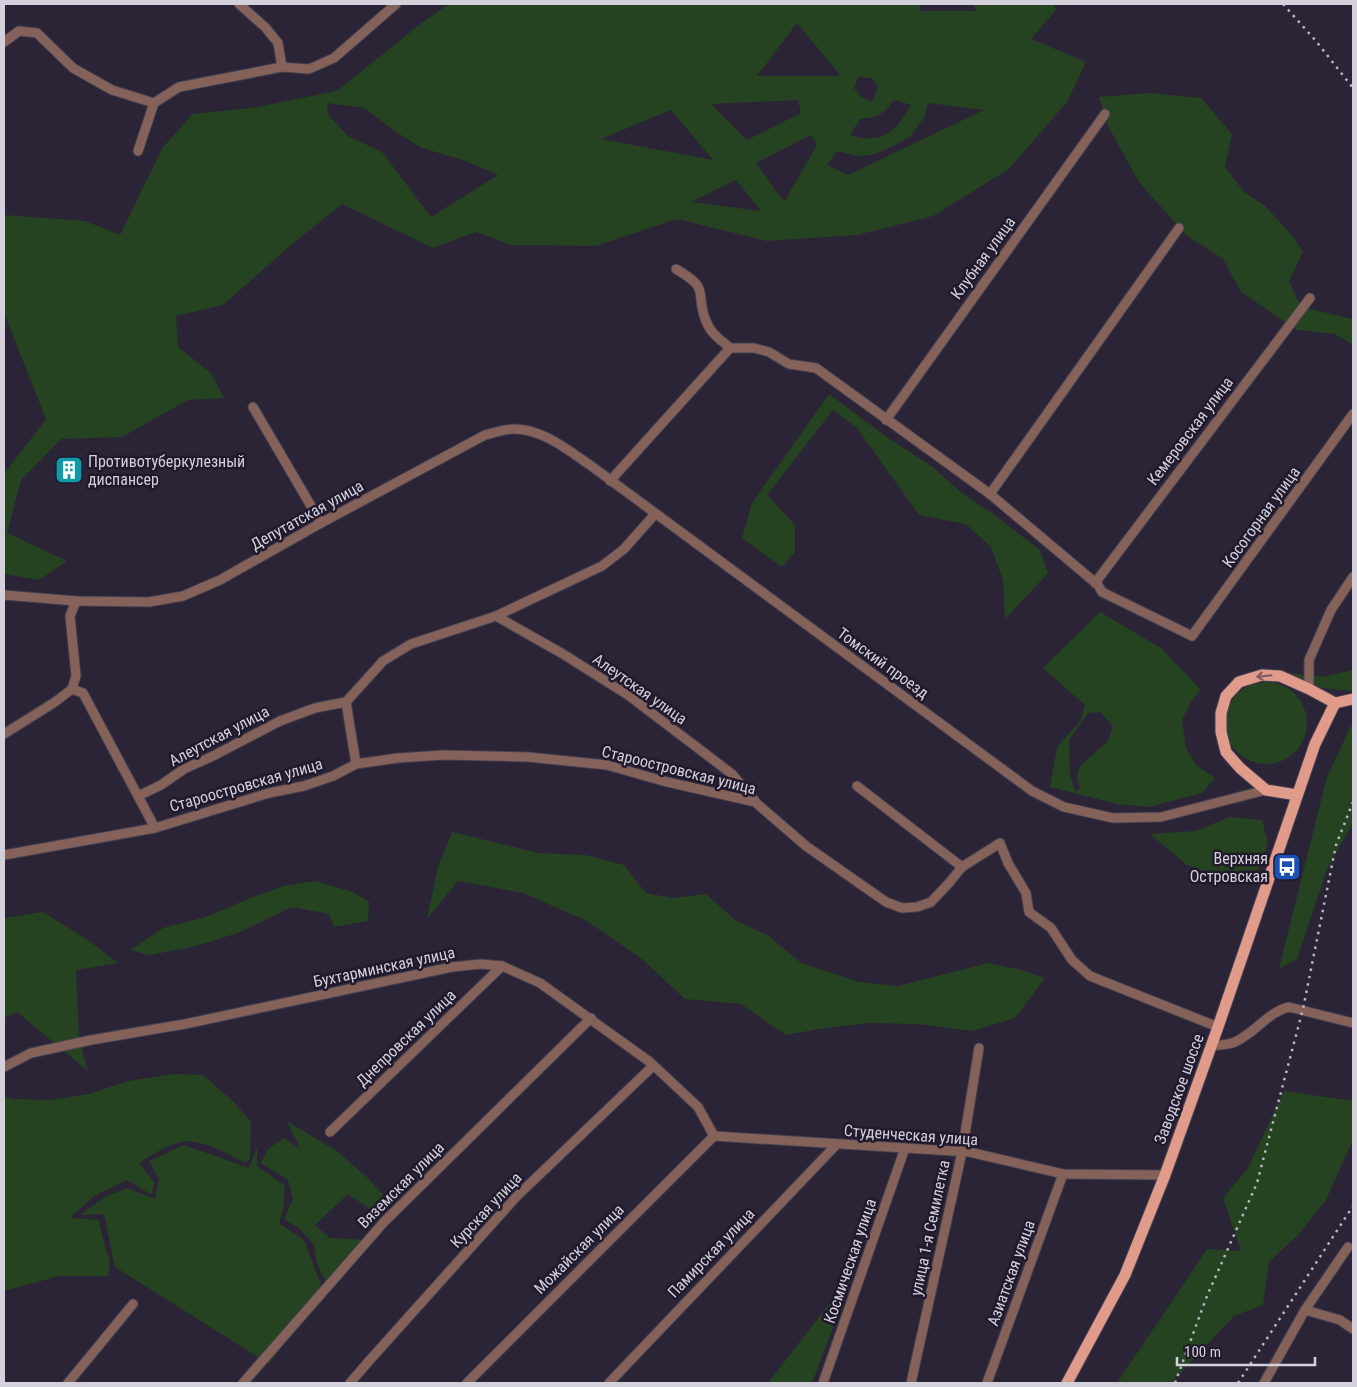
<svg xmlns="http://www.w3.org/2000/svg" width="1357" height="1387" viewBox="0 0 1357 1387" font-family="'Roboto Condensed',sans-serif">
	<style>
		.green { fill: #254320; fill-rule: evenodd }
		.lines { fill: none; stroke-linecap: round; stroke-linejoin: round }
		.minor-casing { stroke: #454051; stroke-width: 11 }
		.major-casing { stroke: #454051; stroke-width: 13 }
		.minor { stroke: #84625a; stroke-width: 9 }
		.major { stroke: #e09b8b; stroke-width: 11 }
		.rail { stroke: #b9b5c2; stroke-width: 2.5; stroke-dasharray: 2.5 5; stroke-linecap: butt }
		.oneway { stroke: #805a5c }
		.labels { text-anchor: middle; dominant-baseline: central; stroke-width: 5; stroke-linejoin: round; paint-order: stroke }
		.street-label { font-size: 16px; fill: #d4d0dc; stroke: #211a2c }
		.poi-label { font-size: 16px; fill: #d4d0dc; stroke: #211a2c; text-anchor: start }
	</style>
	<rect width="100%" height="100%" fill="#2a2436"/>
	<g class="green">
		<path d="M449,4H920V11H976L974,4H1054L1056,10L1031,39L1086,62L1067,102L1009,169L933,216L857,235L767,241L677,219L596,246L511,245L476,232L433,248L342,204L290,246L223,305L176,316L178,347L211,373L224,398L188,400L122,437L61,439L21,480L7,533L67,561L39,580L4,574V474L46,419L4,313V215L85,221L120,235L163,147L193,114L251,108L337,91L423,22ZM797,23L840,75V76H757ZM858,77L871,78L878,86L872,102L861,97L854,88ZM798,100L801,113L747,140L711,104ZM894,100L911,105C895,132 884,145 850,135L860,119C879,117 882,115 894,100ZM327,103L364,108L396,132L422,148L463,160L498,175L431,217L382,152L348,136L328,115ZM928,103L984,110L848,175L827,165L837,151L858,156L872,155L887,149L910,137L925,116ZM671,110L713,160L601,139ZM811,135L817,145L784,202L756,163ZM736,180L761,211L691,202Z"/>
		<polygon points="1149,93 1201,98 1232,134 1225,167 1244,192 1265,206 1292,235 1303,252 1289,281 1301,307 1353,319 1353,345 1335,334 1297,330 1241,292 1223,259 1186,235 1139,182 1109,128 1099,97"/>
		<polygon points="829,394 891,440 933,467 963,494 996,516 1040,550 1048,573 1005,619 1003,580 991,547 966,524 919,515 857,428 833,410 767,495 795,525 795,552 782,567 742,538 752,503"/>
		<path d="M1100,612L1161,648L1201,690L1190,703L1182,720L1186,748L1196,765L1215,778L1202,793L1149,807L1117,804L1050,787L1057,747L1081,720L1085,705L1043,668ZM1100,712L1113,726L1108,741L1080,766L1077,776L1080,788L1076,792L1070,776L1069,740L1088,713Z"/>
		<polygon points="1353,670 1353,689 1350,691 1304,686 1275,671 1322,677"/>
		<circle cx="1266" cy="723" r="41"/>
		<polygon points="1353,725 1353,823 1327,869 1297,959 1279,969 1327,777 1351,726"/>
		<polygon points="1229,817 1262,820 1268,843 1259,869 1232,881 1187,865 1150,834 1196,831"/>
		<polygon points="452,832 539,853 585,855 624,865 646,893 673,898 706,894 735,920 769,936 801,963 859,982 898,986 988,963 1021,970 1045,978 1015,1018 972,1031 918,1024 868,1023 819,1029 786,1035 741,1004 685,999 642,959 587,921 523,893 458,881 427,919 438,867"/>
		<polygon points="315,881 353,892 369,902 368,921 334,927 329,914 292,907 238,933 192,947 150,955 130,950 163,928 206,917 248,899 283,886"/>
		<polygon points="43,912 88,940 118,963 76,970 79,1038 88,1071 17,1012 4,1018 4,918"/>
		<path d="M174,1074L203,1075L234,1102L251,1122L250,1158L246,1163C230,1155 199,1137 181,1142C166,1145 152,1155 139,1163L154,1182L152,1195L127,1180L94,1196L70,1218L99,1220L103,1240L110,1261L108,1276H59L4,1291V1096L12,1099L50,1100L89,1094L128,1081Z"/>
		<polygon points="1284,1091 1353,1101 1353,1140 1326,1200 1299,1234 1269,1262 1263,1305 1234,1316 1171,1383 1117,1383 1207,1249 1241,1251 1223,1198 1248,1168"/>
		<polygon points="287,1121 338,1152 369,1179 387,1199 386,1211 376,1213 348,1194 315,1225 330,1238 369,1240 328,1287 317,1263 314,1245 299,1228 284,1219 293,1199 288,1180 261,1163 268,1149 284,1138 300,1149"/>
		<polygon points="184,1145 249,1168 257,1147 257,1166 285,1186 283,1210 279,1223 304,1240 323,1290 318,1300 269,1364 115,1267 104,1214 80,1215 105,1197 127,1188 155,1199 159,1179 149,1161"/>
		<polygon points="854,1272 812,1383 768,1383"/>
	</g>
	<g class="lines">
		<defs>
			<g id="minor">
				<polyline points="239,4 265,27 278,43 282,67"/>
				<polyline points="4,42 19,31 37,33 73,68 112,90 154,103"/>
				<polyline points="138,151 154,103 179,87 282,67 309,69 334,58 396,4"/>
				<path d="M676,269C712,290 694,291 706,321C710,333 721,340 730,348"/>
				<polyline points="730,348 754,348 769,352 789,364 816,368 990,494 1098,585 1102,592 1192,636 1353,414"/>
				<polyline points="253,407 321,523"/>
				<polyline points="886,420 1105,114"/>
				<polyline points="610,481 730,348"/>
				<polyline points="990,494 1179,228"/>
				<polyline points="1095,583 1310,298"/>
				<path d="M4,595L76,601L149,602L183,596L220,580L321,523L485,435C494,433 504,429 513,429C543,429 566,449 590,465L1032,791L1064,807L1113,818L1161,817L1266,790"/>
				<polyline points="496,616 602,566 624,549 655,514"/>
				<polyline points="72,689 83,693 155,828"/>
				<polyline points="1309,689 1309,660 1331,610 1353,577"/>
				<polyline points="346,702 356,764"/>
				<polyline points="4,734 55,702 72,689 76,676 70,616 76,601"/>
				<polyline points="857,786 962,867"/>
				<polyline points="138,796 161,785 184,769 213,756 280,721 315,708 346,702 383,661 411,644 496,616 563,654 628,695 732,774 755,801"/>
				<polyline points="4,855 155,828 269,793 304,786 333,776 356,764 398,758 443,755 528,757 607,765 663,781 755,802 806,846 886,902 902,908 917,907 931,902 949,883 962,867 1000,843 1008,863 1026,893 1029,912 1051,928 1072,960 1090,976 1218,1027"/>
				<path d="M1211,1046C1219,1045 1228,1045 1235,1042C1255,1033 1268,1012 1289,1007L1353,1023"/>
				<polyline points="4,1067 31,1053 91,1040 185,1024 452,967 481,964 502,966 540,983 650,1062 698,1107 714,1136"/>
				<polyline points="330,1132 502,966"/>
				<polyline points="714,1136 969,1152 1063,1174 1165,1175"/>
				<polyline points="1305,1310 1340,1320 1353,1329"/>
				<polyline points="68,1383 133,1304"/>
				<polyline points="243,1383 384,1222 591,1018"/>
				<polyline points="350,1383 369,1361 516,1197 653,1066"/>
				<polyline points="467,1383 714,1136"/>
				<polyline points="609,1383 837,1144"/>
				<polyline points="823,1383 905,1148"/>
				<polyline points="911,1383 962,1152 979,1048"/>
				<polyline points="987,1383 1063,1174"/>
				<polyline points="1264,1383 1305,1310 1348,1247"/>
			</g>
			<g id="major">
				<polyline points="1297,795 1266,790 1240,768 1226,752 1221,732 1221,713 1226,696 1239,682 1262,675 1280,676 1309,689 1335,703 1353,699"/>
				<polyline points="1067,1383 1125,1275 1165,1175 1218,1027 1315,744 1335,703"/>
			</g>
		</defs>
		<use href="#minor" class="minor-casing"/>
		<use href="#major" class="major-casing"/>
		<use href="#minor" class="minor"/>
		<use href="#major" class="major"/>
		<g class="rail">
			<polyline points="1283,4 1316,41 1353,88"/>
			<polyline points="1175,1383 1207,1296 1257,1183 1303,1009 1336,845 1353,802"/>
			<polyline points="1238,1383 1353,1206"/>
		</g>
	</g>
	<defs><path id="oneway-shaft" d="M-6 0H5M1.5-3L5.5 0L1.5 3" fill="none" stroke-width="1.6" stroke-linecap="round" stroke-linejoin="round" transform="scale(1.25)"/></defs>
	<use class="oneway" href="#oneway-shaft" transform="translate(1264 676) rotate(174)"/>
	<defs>
		<symbol id="building-square" viewBox="-11 -11 22 22"><rect x="-9" y="-9" width="18" height="18" rx="4" fill="#0f9aa8" stroke="#211a2c"/><path d="M-4-6H4V6H1V3H-1V6H-4ZM-2.5-4.3h1.7v1.8h-1.7ZM.8-4.3h1.7v1.8H.8ZM-2.5-1h1.7V.8h-1.7ZM.8-1h1.7V.8H.8Z" fill="#fff"/></symbol>
		<symbol id="bus-square" viewBox="-11 -11 22 22"><rect x="-9" y="-9" width="18" height="18" rx="4" fill="#1a4fb4" stroke="#211a2c"/><path d="M-5-6H5V4H4V6H2V4H-2V6H-4V4H-5ZM-3.5-4V0h7V-4ZM-3.5 1.2v1.5H-2V1.2ZM2 1.2v1.5H3.5V1.2Z" fill="#fff"/></symbol>
	</defs>
	<g fill-rule="evenodd">
		<use href="#building-square" x="53" y="454" width="32" height="32"/>
		<use href="#bus-square" x="1271" y="851" width="32" height="32"/>
	</g>
	<g class="labels">
		<g class="street-label">
			<text transform="translate(983 258) rotate(-54)">Клубная улица</text>
			<text transform="translate(1190 431) rotate(-53)">Кемеровская улица</text>
			<text transform="translate(307 515) rotate(-29)">Депутатская улица</text>
			<text transform="translate(1261 517) rotate(-54)">Косогорная улица</text>
			<text transform="translate(883 663) rotate(36)">Томский проезд</text>
			<text transform="translate(640 689) rotate(35)">Алеутская улица</text>
			<text transform="translate(219 736) rotate(-28)">Алеутская улица</text>
			<text transform="translate(679 770) rotate(14)">Староостровская улица</text>
			<text transform="translate(246 785) rotate(-16)">Староостровская улица</text>
			<text transform="translate(384 967) rotate(-12)">Бухтарминская улица</text>
			<text transform="translate(406 1038) rotate(-44)">Днепровская улица</text>
			<text transform="translate(1179 1089) rotate(-70)">Заводское шоссе</text>
			<text transform="translate(911 1135) rotate(4)">Студенческая улица</text>
			<text transform="translate(401 1185) rotate(-45)">Вяземская улица</text>
			<text transform="translate(486 1210) rotate(-47)">Курская улица</text>
			<text transform="translate(930 1228) rotate(-78)">улица 1-я Семилетка</text>
			<text transform="translate(579 1249) rotate(-45)">Можайская улица</text>
			<text transform="translate(711 1253) rotate(-46)">Памирская улица</text>
			<text transform="translate(850 1261) rotate(-71)">Космическая улица</text>
			<text transform="translate(1011 1273) rotate(-70)">Азиатская улица</text>
		</g>
		<g class="poi-label">
			<text x="88" y="461">Противотуберкулезный<tspan x="88" dy="18">диспансер</tspan></text>
			<text x="1268" y="858" text-anchor="end">Верхняя<tspan x="1268" dy="18">Островская</tspan></text>
		</g>
	</g>
	<rect width="1357" height="1387" fill="none" stroke="#d4d0dc" stroke-width="10"/>
	<path d="M1177 1357v8h138v-8" fill="none" stroke="#d4d0dc" stroke-width="2.5"/>
	<text x="1184" y="1357" font-size="15" fill="#d4d0dc" stroke="#211a2c" stroke-width="4" paint-order="stroke">100 m</text>
</svg>
